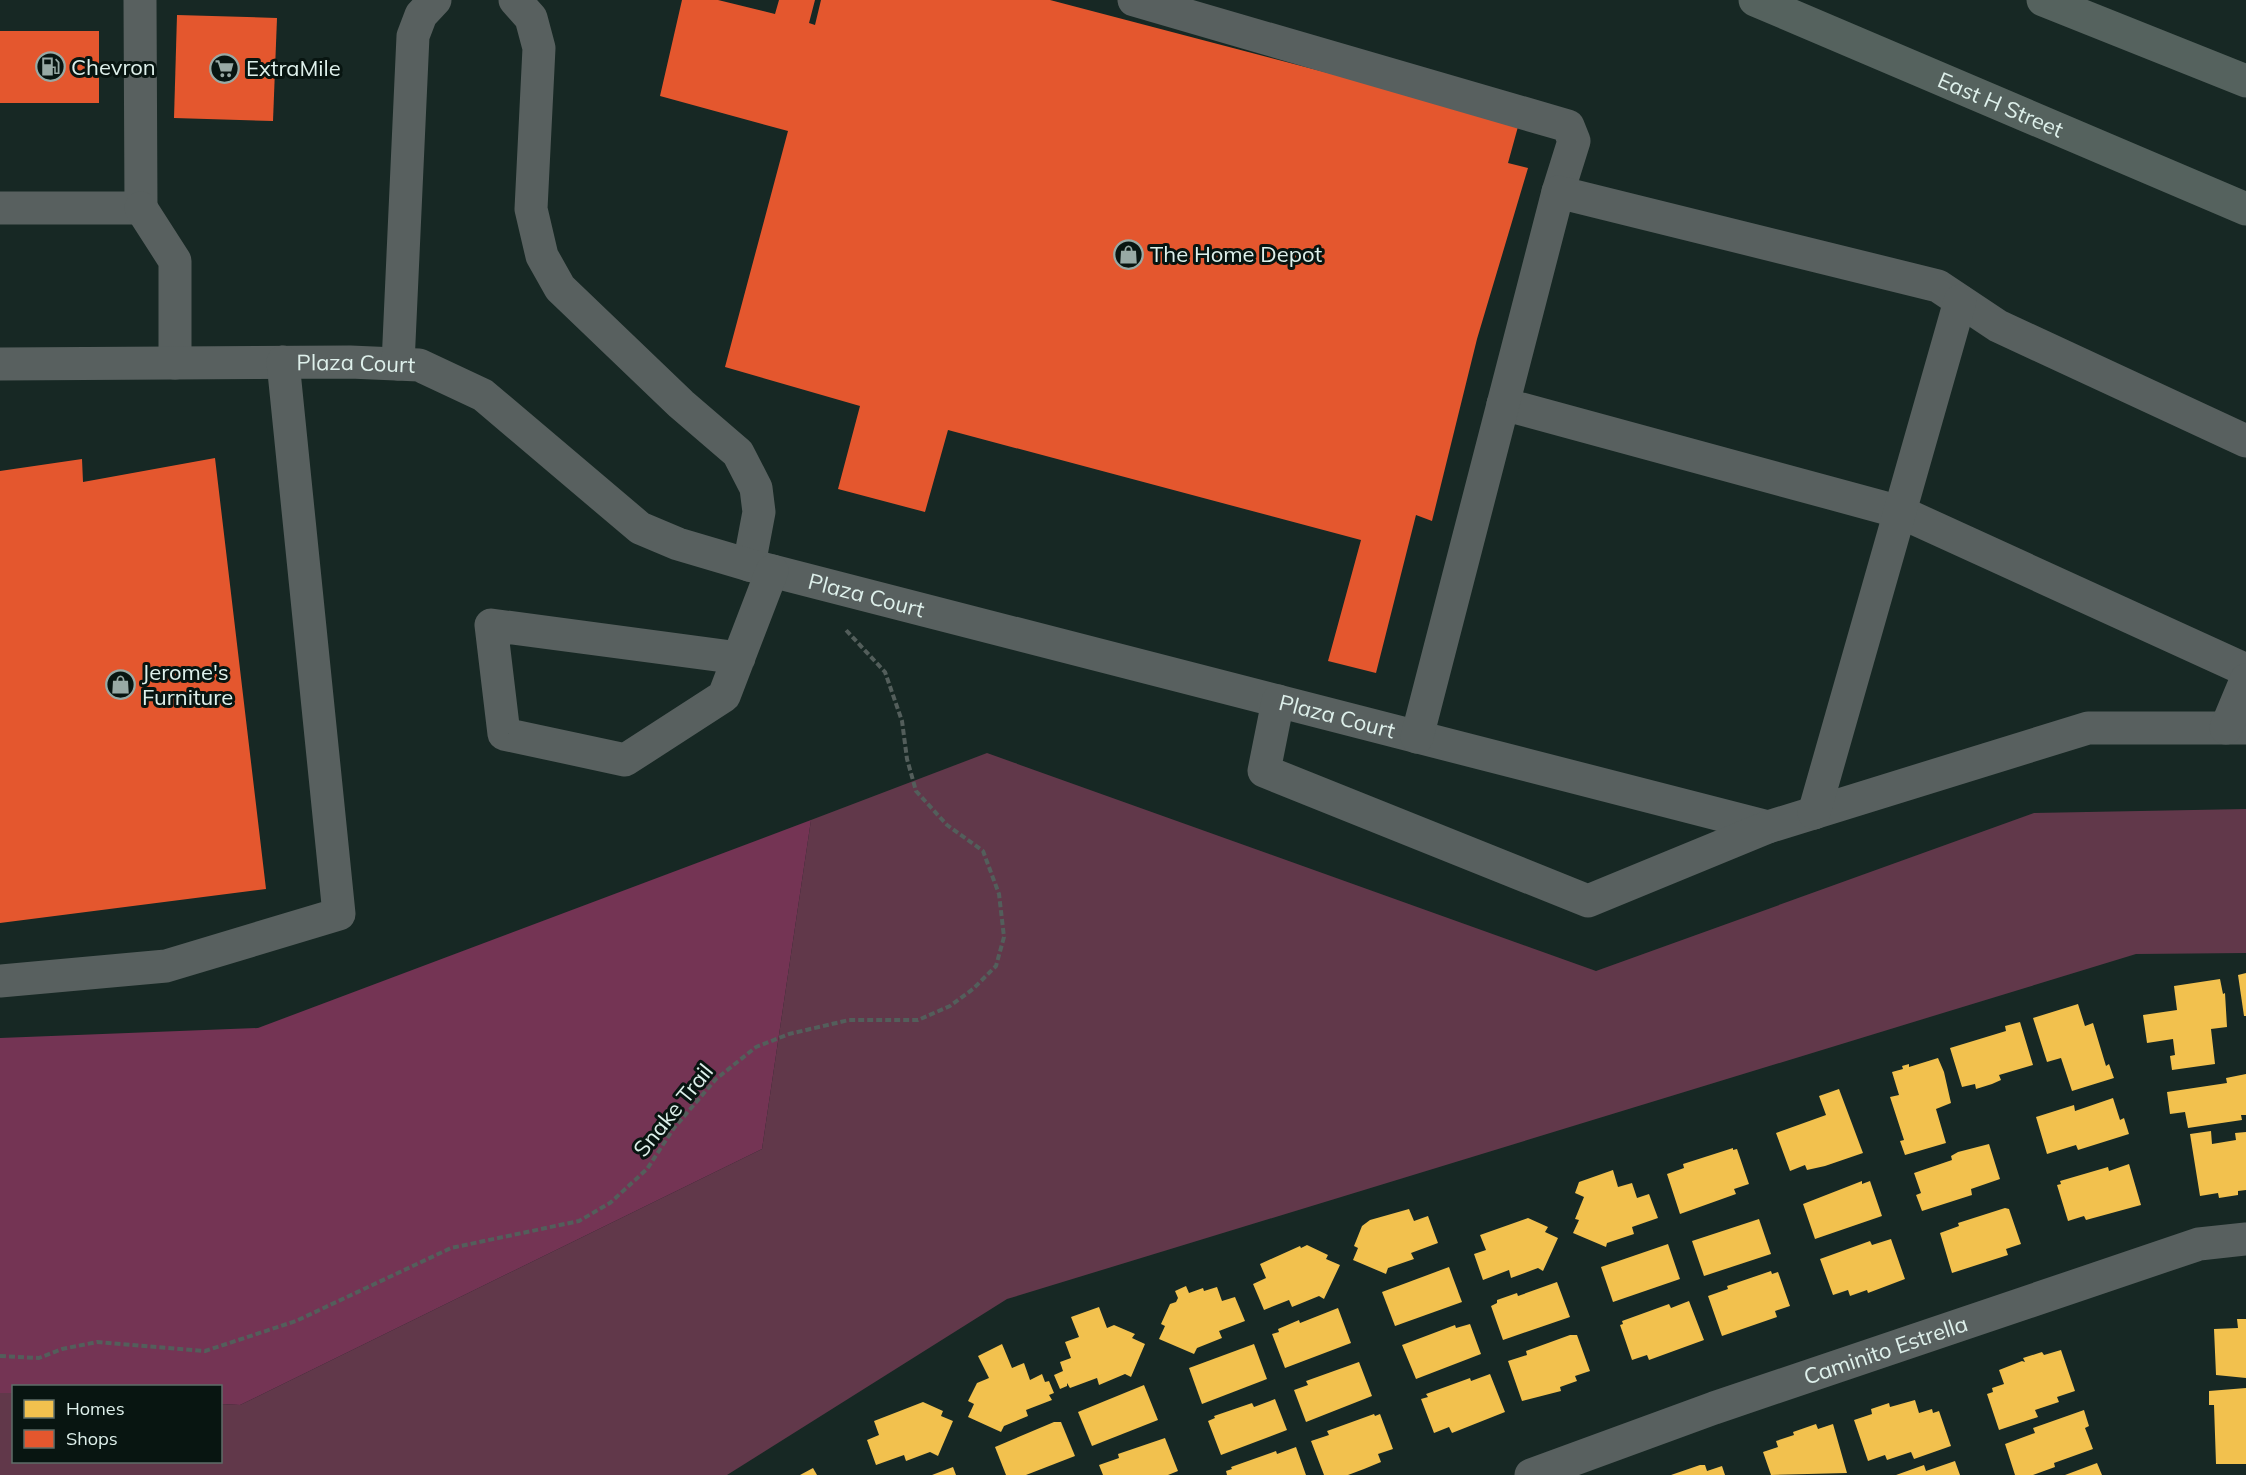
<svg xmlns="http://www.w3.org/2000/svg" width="2246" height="1475" viewBox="0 0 2246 1475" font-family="Mulish,sans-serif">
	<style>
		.green { fill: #61384a }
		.forest { fill: #743454 }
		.homes { fill: #f2c14e }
		.shops { fill: #e4572e }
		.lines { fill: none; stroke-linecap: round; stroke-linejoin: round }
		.path { stroke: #535e5b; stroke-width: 4; stroke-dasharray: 6 3; stroke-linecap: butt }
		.minor { stroke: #58605f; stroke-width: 33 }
		.major { stroke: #55625e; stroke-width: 33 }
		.labels { text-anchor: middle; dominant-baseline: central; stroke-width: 6; stroke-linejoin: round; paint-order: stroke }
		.poi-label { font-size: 22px; fill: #def0eb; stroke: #081511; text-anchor: start }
		.street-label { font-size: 22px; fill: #def0eb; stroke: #081511 }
	</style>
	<rect width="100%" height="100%" fill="#172824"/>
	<polygon class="green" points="987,753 1596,971 2034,813 2246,809 2246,953 2136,954 1007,1299 727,1475 0,1475 0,1393 13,1393 14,1462 220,1462 221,1404 240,1405 762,1149 811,820"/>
	<polygon class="forest" points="811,820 762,1149 240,1405 221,1404 220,1386 14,1386 13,1393 0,1393 0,1038 258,1028"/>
	<g class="homes">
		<polygon points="2246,973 2246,1016 2244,1016 2238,975"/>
		<polygon points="2220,979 2223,994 2225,993 2227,1027 2211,1029 2215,1064 2172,1070 2170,1056 2175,1055 2173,1039 2147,1043 2143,1015 2177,1010 2174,986"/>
		<polygon points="2078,1004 2085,1026 2093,1023 2106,1066 2109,1064 2114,1078 2072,1091 2061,1058 2047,1062 2033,1018"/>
		<polygon points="2020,1022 2033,1065 1999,1075 2001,1080 1992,1084 1976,1089 1975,1084 1962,1087 1950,1048 2006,1031 2005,1026"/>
		<polygon points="1938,1058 1944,1072 1951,1103 1936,1109 1946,1143 1905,1155 1900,1141 1904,1140 1890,1097 1899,1095 1892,1072 1903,1069 1902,1066 1909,1064 1909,1067"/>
		<polygon points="2246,1074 2246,1115 2241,1115 2242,1120 2188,1128 2185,1112 2170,1114 2167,1092 2227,1083 2226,1078"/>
		<polygon points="1839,1089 1863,1153 1825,1166 1807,1170 1805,1165 1790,1171 1776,1133 1826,1115 1819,1096"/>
		<polygon points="2113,1098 2120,1120 2124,1118 2129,1134 2078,1150 2076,1145 2047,1154 2036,1117 2074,1105 2075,1111"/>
		<polygon points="2211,1131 2212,1144 2236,1140 2235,1133 2246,1132 2246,1190 2238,1191 2238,1195 2219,1198 2218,1193 2200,1196 2190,1134"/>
		<polygon points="1989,1144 2000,1179 1971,1189 1972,1195 1922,1211 1916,1195 1921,1193 1914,1173 1952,1160 1951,1156 1958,1152"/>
		<polygon points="1733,1148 1733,1150 1737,1149 1749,1184 1734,1189 1736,1194 1680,1214 1667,1174 1684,1168 1683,1164"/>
		<polygon points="2129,1164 2141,1205 2086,1220 2084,1216 2068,1221 2057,1185 2061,1184 2060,1181 2108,1167 2109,1171"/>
		<polygon points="1613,1170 1618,1187 1632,1183 1637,1198 1649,1194 1658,1218 1632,1227 1634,1234 1607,1243 1606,1247 1573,1233 1579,1220 1575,1219 1584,1197 1575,1193 1579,1182"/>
		<polygon points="1862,1181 1862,1184 1870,1181 1882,1216 1815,1239 1803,1204"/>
		<polygon points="2005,1208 2009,1209 2021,1244 2006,1249 2008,1255 1952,1273 1940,1233 1959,1226 1958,1223"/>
		<polygon points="1409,1209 1414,1221 1428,1216 1438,1243 1411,1253 1414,1259 1388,1268 1386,1274 1353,1260 1358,1248 1354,1246 1362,1226 1370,1220"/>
		<polygon points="1528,1218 1548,1227 1545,1232 1558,1238 1543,1271 1538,1268 1511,1278 1509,1270 1483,1280 1474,1254 1486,1250 1480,1235"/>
		<polygon points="1759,1219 1771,1254 1704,1276 1692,1241"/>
		<polygon points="1891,1239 1905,1279 1868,1293 1867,1290 1850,1296 1848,1290 1833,1295 1820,1259 1870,1241 1872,1245"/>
		<polygon points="1668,1244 1680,1279 1613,1302 1601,1267"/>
		<polygon points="1307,1245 1328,1255 1326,1259 1340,1265 1324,1299 1319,1296 1292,1307 1289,1300 1264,1310 1253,1284 1266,1278 1260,1264 1300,1246 1301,1248"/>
		<polygon points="1449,1267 1462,1302 1395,1326 1382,1292"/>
		<polygon points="1771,1271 1772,1274 1778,1272 1790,1306 1775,1311 1777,1317 1722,1336 1708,1296 1728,1289 1727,1286"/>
		<polygon points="1557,1282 1570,1317 1503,1340 1491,1306 1497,1303 1497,1300 1517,1293 1518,1296"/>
		<polygon points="1186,1286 1189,1293 1203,1288 1204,1291 1217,1287 1222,1301 1235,1297 1245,1321 1219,1331 1222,1338 1197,1348 1194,1354 1159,1339 1165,1326 1161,1324 1170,1304 1176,1302 1178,1298 1175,1291"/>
		<polygon points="1689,1301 1704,1340 1649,1360 1647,1355 1632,1360 1620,1325 1623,1324 1622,1321 1669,1304 1671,1308"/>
		<polygon points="1099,1307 1107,1328 1114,1325 1135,1334 1132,1338 1145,1344 1131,1377 1125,1374 1099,1385 1097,1378 1070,1388 1067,1383 1067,1386 1060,1389 1054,1375 1063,1371 1060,1362 1071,1358 1065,1342 1079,1337 1071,1317"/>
		<polygon points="1338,1308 1351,1343 1285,1368 1272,1334 1279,1332 1278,1329 1299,1320 1300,1323"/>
		<polygon points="2237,1319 2246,1319 2246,1378 2216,1375 2214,1329 2238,1328"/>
		<polygon points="1470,1324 1481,1354 1416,1379 1402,1345 1455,1325 1456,1328"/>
		<polygon points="1570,1335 1577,1335 1590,1371 1575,1376 1577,1381 1560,1387 1561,1391 1522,1401 1508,1361 1527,1355 1526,1351"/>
		<polygon points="1002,1344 1012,1368 1024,1363 1030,1380 1042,1374 1045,1382 1049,1381 1054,1393 1049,1395 1052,1400 1026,1410 1028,1416 1004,1426 1001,1432 968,1417 974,1404 968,1401 977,1383 989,1378 978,1356"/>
		<polygon points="1254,1344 1267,1379 1202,1404 1189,1368"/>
		<polygon points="2061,1350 2075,1391 2057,1397 2059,1402 2035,1410 2038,1417 1999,1430 1987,1394 1993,1392 1992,1388 2004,1384 1999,1370 2022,1361 2025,1362 2023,1358 2042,1352 2044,1355"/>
		<polygon points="1359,1362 1372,1396 1306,1422 1294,1390 1308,1385 1306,1381"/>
		<polygon points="1490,1374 1505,1412 1452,1433 1449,1427 1434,1433 1421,1399 1428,1397 1426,1394 1470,1378 1471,1381"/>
		<polygon points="1144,1385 1158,1420 1092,1446 1078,1412"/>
		<polygon points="2246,1388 2246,1464 2216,1464 2214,1405 2209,1405 2209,1391"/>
		<polygon points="1275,1399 1287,1430 1221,1455 1208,1421 1215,1418 1214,1416 1252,1403 1254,1407"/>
		<polygon points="1915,1400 1919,1413 1932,1409 1933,1413 1939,1411 1951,1446 1914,1459 1911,1452 1887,1460 1885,1455 1868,1461 1854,1420 1872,1414 1871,1409 1889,1403 1890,1407"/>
		<polygon points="923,1402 943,1411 941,1416 953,1421 938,1456 930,1452 906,1461 904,1455 876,1465 867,1440 879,1435 874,1421"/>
		<polygon points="2084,1410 2089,1426 2085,1428 2093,1449 2054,1463 2055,1467 2033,1475 2015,1475 2005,1444 2035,1433 2033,1428"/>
		<polygon points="1374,1414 1375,1416 1380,1414 1393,1449 1378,1454 1381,1462 1364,1469 1348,1475 1324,1475 1311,1441 1329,1435 1327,1431"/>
		<polygon points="1054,1422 1061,1422 1075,1456 1026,1475 1006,1475 995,1447"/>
		<polygon points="1816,1424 1818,1429 1833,1424 1847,1473 1771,1475 1763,1452 1778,1447 1776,1441 1794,1435 1793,1432"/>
		<polygon points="1165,1438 1178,1471 1168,1475 1103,1475 1099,1465 1119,1458 1118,1454"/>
		<polygon points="1296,1447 1306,1475 1227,1475 1226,1471 1232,1469 1231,1467 1276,1451 1277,1454"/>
		<polygon points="1955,1461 1960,1475 1896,1475 1924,1465 1926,1471"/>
		<polygon points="2097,1463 2102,1475 2065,1475"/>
		<polygon points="1700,1465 1705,1465 1707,1471 1722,1466 1725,1475 1671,1475"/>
		<polygon points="953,1467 956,1475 932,1475"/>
		<polygon points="813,1468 817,1475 800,1475"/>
	</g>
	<g class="shops">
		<polygon points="682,0 718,0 775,14 779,0 815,0 809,23 815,25 821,0 1050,0 1519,123 1508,163 1528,168 1477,339 1432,521 1416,515 1376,673 1328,661 1361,540 948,430 925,512 838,489 860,406 725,367 788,131 660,96"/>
		<polygon points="177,15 277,18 273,121 174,118"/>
		<rect x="0" y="31" width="99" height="72"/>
		<polygon points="215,458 266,889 0,923 0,471 82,459 83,482"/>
	</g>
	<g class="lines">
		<polyline class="path" points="0,1356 39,1358 62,1349 97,1342 205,1351 296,1321 451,1248 579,1221 610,1203 647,1169 674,1128 716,1079 756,1047 789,1034 849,1020 918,1020 950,1006 973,989 996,966 1004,937 999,894 983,851 947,825 916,791 907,759 902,721 885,672 845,629"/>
		<g class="minor">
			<polyline points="515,0 531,18 539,48 531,209 542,256 560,288 681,404 738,453 756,488 759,512 749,565"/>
			<polyline points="1134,0 1568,126 1574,141 1558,192"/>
			<polyline points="0,208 141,208 140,0"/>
			<polyline points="141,208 175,261 175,363"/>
			<path id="s1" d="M0,364L350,362L419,365L483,395L640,528L678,544L749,565L1768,827"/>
			<polyline points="398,364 413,36 421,15 435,0"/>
			<polyline points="1503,404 1900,512 2246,670"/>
			<polyline points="739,658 491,625 504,734 625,760 724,696 772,571"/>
			<polyline points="1278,701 1264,771 1588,901 1768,827 2088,728 2246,728"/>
			<polyline points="2226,728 2246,680"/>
			<polyline points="1417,737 1558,192 1938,286 1998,326 2246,441"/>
			<polyline points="1814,813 1960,301"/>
			<polyline points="0,981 166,966 339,914 283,362"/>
			<path id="s2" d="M1531,1475L1714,1408L2199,1244L2246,1239"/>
		</g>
		<g class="major">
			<path id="s3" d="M1755,0L2246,209"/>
			<polyline points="2043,0 2246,81"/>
		</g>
	</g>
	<defs>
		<symbol id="fuel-ring" viewBox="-11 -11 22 22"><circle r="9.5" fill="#081511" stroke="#98aaa5" stroke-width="1.5"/><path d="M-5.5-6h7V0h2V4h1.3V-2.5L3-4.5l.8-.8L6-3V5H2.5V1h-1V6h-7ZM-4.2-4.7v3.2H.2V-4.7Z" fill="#98aaa5"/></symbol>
		<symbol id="supermarket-ring" viewBox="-11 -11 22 22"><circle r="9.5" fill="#081511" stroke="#98aaa5" stroke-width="1.5"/><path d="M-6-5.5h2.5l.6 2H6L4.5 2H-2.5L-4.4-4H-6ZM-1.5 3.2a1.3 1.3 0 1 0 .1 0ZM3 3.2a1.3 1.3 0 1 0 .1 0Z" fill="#98aaa5"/></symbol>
		<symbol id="shop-ring" viewBox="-11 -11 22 22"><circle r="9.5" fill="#081511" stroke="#98aaa5" stroke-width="1.5"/><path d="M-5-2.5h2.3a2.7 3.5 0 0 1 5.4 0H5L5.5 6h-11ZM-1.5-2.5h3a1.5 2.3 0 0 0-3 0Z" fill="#98aaa5"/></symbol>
	</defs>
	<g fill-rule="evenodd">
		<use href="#fuel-ring" x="34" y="50" width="33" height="33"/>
		<use href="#supermarket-ring" x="208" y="52" width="33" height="33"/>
		<use href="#shop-ring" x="1112" y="238" width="33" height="33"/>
		<use href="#shop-ring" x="104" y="668" width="33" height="33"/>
	</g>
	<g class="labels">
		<g class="poi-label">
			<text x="71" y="67">Chevron</text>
			<text x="246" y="68">ExtraMile</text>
			<text x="1150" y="254">The Home Depot</text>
			<text x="142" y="672">Jerome's<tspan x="142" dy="25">Furniture</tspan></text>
		</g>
		<g class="street-label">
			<text stroke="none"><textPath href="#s3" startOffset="267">East H Street</textPath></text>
			<text stroke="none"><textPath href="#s1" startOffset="356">Plaza Court</textPath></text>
			<text stroke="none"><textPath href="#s1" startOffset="932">Plaza Court</textPath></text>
			<text stroke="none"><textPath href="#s1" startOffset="1418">Plaza Court</textPath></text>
			<text transform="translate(673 1110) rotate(-51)">Snake Trail</text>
			<text stroke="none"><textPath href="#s2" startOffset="376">Caminito Estrella</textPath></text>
		</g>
	</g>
	<rect x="12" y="1385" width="210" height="78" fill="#081511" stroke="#5e6d68" stroke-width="1.5"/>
	<rect x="24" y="1400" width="30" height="18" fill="#f2c14e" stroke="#5e6d68" stroke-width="1.5"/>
	<text x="66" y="1415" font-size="18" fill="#def0eb">Homes</text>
	<rect x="24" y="1430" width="30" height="18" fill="#e4572e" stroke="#5e6d68" stroke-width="1.5"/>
	<text x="66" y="1445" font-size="18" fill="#def0eb">Shops</text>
</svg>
